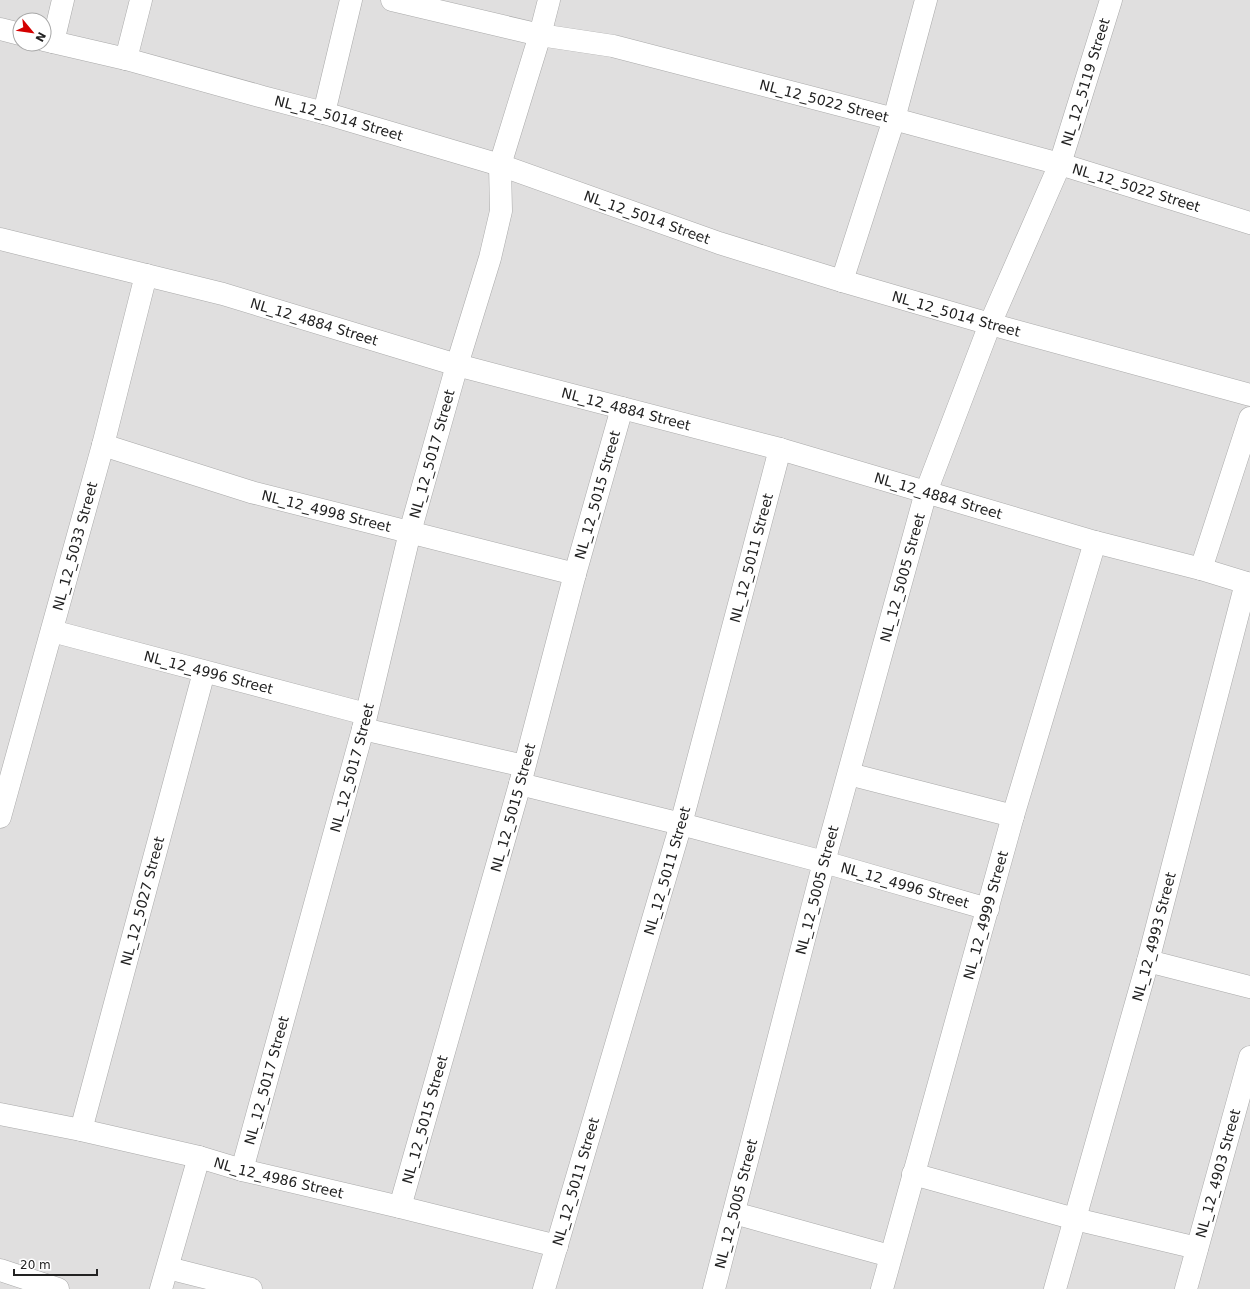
<svg xmlns="http://www.w3.org/2000/svg" width="1250" height="1289" viewBox="0 0 1250 1289" font-family="'DejaVu Sans',sans-serif">
	<style>
		.residential { fill: #e0dfdf; fill-rule: evenodd }
		.lines { fill: none; stroke-linecap: round; stroke-linejoin: round }
		.minor-casing { stroke: #a9a9a9; stroke-width: 23 }
		.tertiary-casing { stroke: #a9a9a9; stroke-width: 23 }
		.minor { stroke: #fff; stroke-width: 22 }
		.tertiary { stroke: #fff; stroke-width: 22 }
		.labels { text-anchor: middle; dominant-baseline: central; stroke-width: 3; stroke-linejoin: round; paint-order: stroke }
		.street-label { font-size: 14px; fill: #222; stroke: #fff }
	</style>
	<rect width="100%" height="100%" fill="#f2efe9"/>
	<path class="residential" d="M0,0H1250V1289H0ZM20,20H44V44H20Z"/>
	<g class="lines">
		<defs>
			<g id="minor">
				<path id="s1" d="M392,0L540,35L613,46L894,119L1060,164L1250,223"/>
				<polyline points="0,29 20,34"/>
				<path id="s2" d="M44,40L126,59L263,97L324,113L500,165L719,243L842,281L990,324L1250,395"/>
				<polyline points="53,42 63,0"/>
				<polyline points="126,59 141,0"/>
				<polyline points="324,113 351,0"/>
				<path id="s3" d="M0,239L223,294L457,365L780,449L1095,542L1201,569L1250,584"/>
				<polyline points="842,281 894,119 926,0"/>
				<path id="s4" d="M103,445L251,492L575,574"/>
				<polyline points="1201,569 1250,418"/>
				<path id="s5" d="M52,631L366,714"/>
				<polyline points="363,729 524,766"/>
				<polyline points="849,774 1013,816"/>
				<path id="s6" d="M520,784L681,824L824,862L988,909"/>
				<path id="s7" d="M0,817L103,445L146,275"/>
				<polyline points="1148,961 1250,987"/>
				<path id="s8" d="M0,1114L81,1130L199,1157L242,1170L400,1207L557,1246"/>
				<path id="s9" d="M81,1130L204,672"/>
				<path id="s10" d="M242,1170L363,729L410,532L457,365L490,258L501,211L500,165L540,35L549,0"/>
				<polyline points="913,1174 1075,1219 1197,1248"/>
				<path id="s11" d="M400,1207L520,784L575,574L622,408"/>
				<polyline points="734,1213 890,1256"/>
				<polyline points="168,1268 251,1289"/>
				<polyline points="0,1270 58,1289"/>
				<polyline points="161,1289 199,1157"/>
				<path id="s12" d="M544,1289L681,824L780,449"/>
				<path id="s13" d="M714,1289L824,862L926,492L990,324L1060,164L1111,0"/>
				<path id="s14" d="M882,1289L1013,816L1095,542"/>
				<path id="s15" d="M1055,1289L1148,961L1246,583"/>
			</g>
			<g id="tertiary">
				<path id="s16" d="M1186,1289L1250,1057"/>
			</g>
		</defs>
		<use href="#minor" class="minor-casing"/>
		<use href="#tertiary" class="tertiary-casing"/>
		<use href="#minor" class="minor"/>
		<use href="#tertiary" class="tertiary"/>
	</g>
	<g class="labels">
		<g class="street-label">
			<text stroke="none"><textPath href="#s13" startOffset="1265">NL_12_5119 Street</textPath></text>
			<text stroke="none"><textPath href="#s1" startOffset="444">NL_12_5022 Street</textPath></text>
			<text stroke="none"><textPath href="#s2" startOffset="305">NL_12_5014 Street</textPath></text>
			<text stroke="none"><textPath href="#s1" startOffset="768">NL_12_5022 Street</textPath></text>
			<text stroke="none"><textPath href="#s2" startOffset="629">NL_12_5014 Street</textPath></text>
			<text stroke="none"><textPath href="#s2" startOffset="953">NL_12_5014 Street</textPath></text>
			<text stroke="none"><textPath href="#s3" startOffset="325">NL_12_4884 Street</textPath></text>
			<text stroke="none"><textPath href="#s3" startOffset="649">NL_12_4884 Street</textPath></text>
			<text stroke="none"><textPath href="#s10" startOffset="741">NL_12_5017 Street</textPath></text>
			<text stroke="none"><textPath href="#s11" startOffset="739">NL_12_5015 Street</textPath></text>
			<text stroke="none"><textPath href="#s3" startOffset="973">NL_12_4884 Street</textPath></text>
			<text stroke="none"><textPath href="#s4" startOffset="233">NL_12_4998 Street</textPath></text>
			<text stroke="none"><textPath href="#s7" startOffset="281">NL_12_5033 Street</textPath></text>
			<text stroke="none"><textPath href="#s12" startOffset="760">NL_12_5011 Street</textPath></text>
			<text stroke="none"><textPath href="#s13" startOffset="736">NL_12_5005 Street</textPath></text>
			<text stroke="none"><textPath href="#s5" startOffset="162">NL_12_4996 Street</textPath></text>
			<text stroke="none"><textPath href="#s10" startOffset="417">NL_12_5017 Street</textPath></text>
			<text stroke="none"><textPath href="#s11" startOffset="415">NL_12_5015 Street</textPath></text>
			<text stroke="none"><textPath href="#s12" startOffset="436">NL_12_5011 Street</textPath></text>
			<text stroke="none"><textPath href="#s6" startOffset="398">NL_12_4996 Street</textPath></text>
			<text stroke="none"><textPath href="#s13" startOffset="412">NL_12_5005 Street</textPath></text>
			<text stroke="none"><textPath href="#s9" startOffset="237">NL_12_5027 Street</textPath></text>
			<text stroke="none"><textPath href="#s14" startOffset="388">NL_12_4999 Street</textPath></text>
			<text stroke="none"><textPath href="#s15" startOffset="366">NL_12_4993 Street</textPath></text>
			<text stroke="none"><textPath href="#s10" startOffset="93">NL_12_5017 Street</textPath></text>
			<text stroke="none"><textPath href="#s11" startOffset="91">NL_12_5015 Street</textPath></text>
			<text stroke="none"><textPath href="#s16" startOffset="120">NL_12_4903 Street</textPath></text>
			<text stroke="none"><textPath href="#s8" startOffset="286">NL_12_4986 Street</textPath></text>
			<text stroke="none"><textPath href="#s12" startOffset="112">NL_12_5011 Street</textPath></text>
			<text stroke="none"><textPath href="#s13" startOffset="88">NL_12_5005 Street</textPath></text>
		</g>
	</g>
	<g transform="translate(32 32) rotate(119)"><circle r="19" fill="#ffffff" stroke="#a7a7a7"/>
	<path d="M0-3L7 15L0 10L-7 15Z" fill="#d40000"/>
	<text y="-6" font-size="11" font-weight="bold" text-anchor="middle" fill="#222222">N</text>
	</g>
	<path d="M14 1269v6h83v-6" fill="none" stroke="#222222" stroke-width="2"/>
	<text x="20" y="1269" font-size="12" fill="#222222" stroke="#ffffff" stroke-width="3" paint-order="stroke">20 m</text>
</svg>
